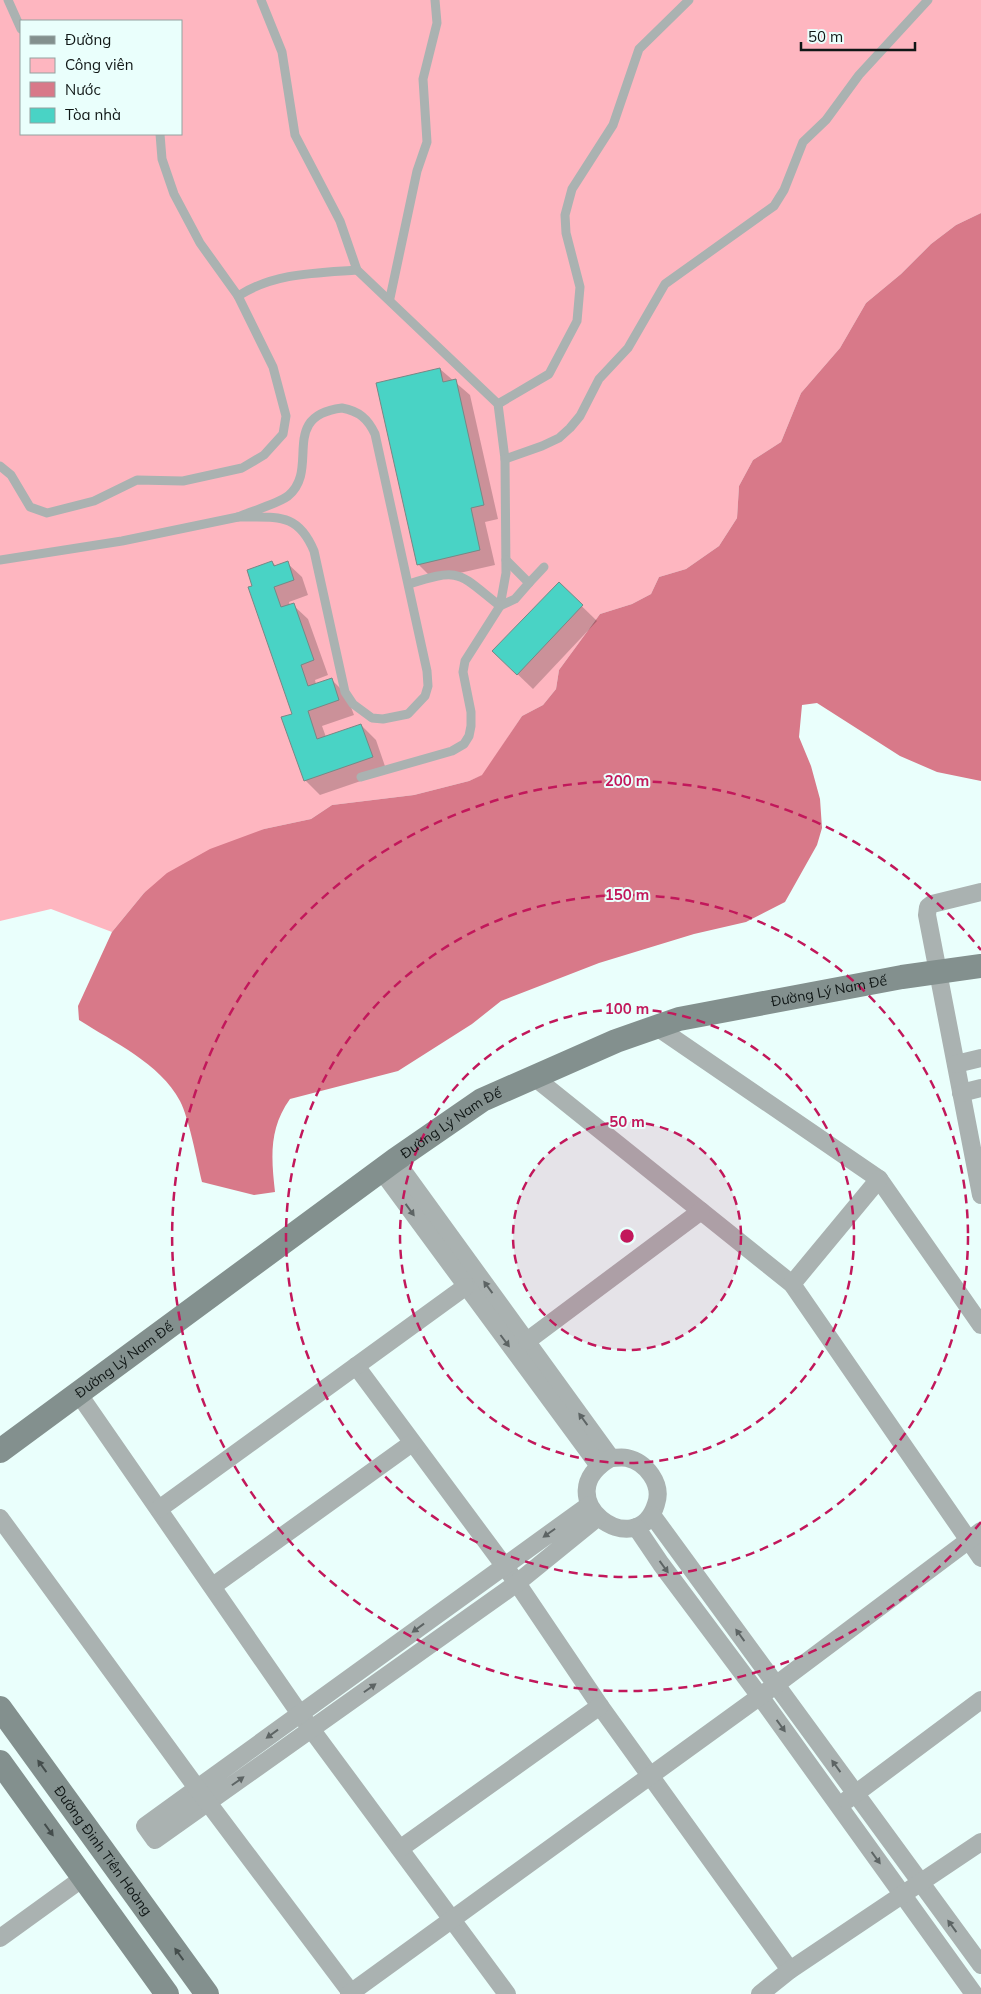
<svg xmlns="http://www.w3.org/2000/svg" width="981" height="1994" viewBox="0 0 981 1994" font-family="Mulish,sans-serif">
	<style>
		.green { fill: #feb6c0; fill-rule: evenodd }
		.water { fill: #d87989 }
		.shadow { fill: #0003 }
		.building { fill: #49d3c5; stroke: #768885 }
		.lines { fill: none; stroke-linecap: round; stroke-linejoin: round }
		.lane { stroke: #aab2b1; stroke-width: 9 }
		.street { stroke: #aab2b1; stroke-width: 18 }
		.secondary { stroke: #83908e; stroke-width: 24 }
		.oneway { fill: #5d6464 }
		.oneway2 { fill: #444d4c }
		.ring { fill: none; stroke: #c2185b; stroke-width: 2.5; stroke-dasharray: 9 6 }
		.labels { text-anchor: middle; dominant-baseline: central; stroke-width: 4; stroke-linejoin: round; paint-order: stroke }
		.street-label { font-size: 14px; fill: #101716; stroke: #eafffc }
		.centre { fill: #c2185b; stroke: #eafffc; stroke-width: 2.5 }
		.ring-label { font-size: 15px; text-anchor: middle; font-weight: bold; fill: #c2185b; stroke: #eafffc; stroke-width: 4; stroke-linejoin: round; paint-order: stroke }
	</style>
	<rect width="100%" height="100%" fill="#eafffc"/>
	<path class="green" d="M0,0H981V213L956,225L931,244L901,274L866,303L840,348L801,393L781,442L753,460L739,486L737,518L719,546L686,569L659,577L651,594L632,604L600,614L559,670L556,689L543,705L522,716L483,775L469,781L414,795L332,805L311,819L264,829L144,893L112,932L51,909L0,921ZM21,21H181V134H21Z"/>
	<path class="water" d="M981,213V781L937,772L900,756L817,703L802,705L799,737L811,766L820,799L822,828L817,845L785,902L746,922L694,934L599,963L501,1001L472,1024L398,1071L290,1099C269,1128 271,1157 275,1192L254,1195L202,1182C197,1161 189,1118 180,1101C160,1063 113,1042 79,1020L78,1006L112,932L144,893L167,873L210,849L264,829L311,819L332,805L414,795L469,781L482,775L522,716L543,705L556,689L559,670L600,614L632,604L651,594L659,577L686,569L719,546L737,518L739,486L753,460L781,442L801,393L840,348L866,303L901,274L931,244L956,225Z"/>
	<g class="shadow">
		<polygon points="440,369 470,395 498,519 485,522 495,565 433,579 418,564"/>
		<polygon points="272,562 276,566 287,563 302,577 308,595 289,602 290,606 293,605 308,619 328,675 315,680 316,684 331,679 346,694 354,715 322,726 326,737 361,725 376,740 387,772 320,795 305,780 294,714 254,587"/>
		<polygon points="559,584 597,621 533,689 509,666"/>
	</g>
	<g class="building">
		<polygon points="440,368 443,382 456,379 484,505 471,508 480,550 417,565 376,383"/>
		<polygon points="272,561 274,566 288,561 294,580 274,587 281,607 294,603 314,660 301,665 308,686 332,678 339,700 308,711 317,739 361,724 373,757 304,781 281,717 292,714 248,587 252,586 247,570"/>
		<polygon points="559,582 583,605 517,675 492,651"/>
	</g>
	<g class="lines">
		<g class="lane">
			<polyline points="8,0 21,29"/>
			<polyline points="261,0 282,52 295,135 340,221 357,270 498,404 505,459 506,573 500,606 465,661 463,672 471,712 471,726 469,736 464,744 452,751 361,777"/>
			<path d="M238,296C274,273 315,273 357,270"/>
			<polyline points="390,298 417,171 427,142 423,79 437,23 435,0"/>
			<polyline points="498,404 549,374 577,321 580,287 566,233 565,215 572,189 613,125 639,49 689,0"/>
			<path d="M342,408C359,411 368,419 375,434L427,671L428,686L425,696L408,714L383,719L372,718L353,704L345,692L314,551C297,511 276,518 238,517C252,511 277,504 288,496C321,469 278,416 342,408Z"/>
			<polyline points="505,459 542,446 559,438 570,428 580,416 599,379 628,348 665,284 774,206 784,190 803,142 826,120 859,75 928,0"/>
			<polyline points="0,466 11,475 30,507 47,513 94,501 137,480 183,481 242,468 264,455 283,434 286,416 273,367 238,296 200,243 174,194 162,159 160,134"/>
			<polyline points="0,560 122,541 238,517"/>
			<polyline points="529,583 544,567"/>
			<path d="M409,584C462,567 458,573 500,606L515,599L529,583L506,560"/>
		</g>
		<g class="street">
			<polyline points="981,892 932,904 928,907 927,915 981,1195"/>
			<polyline points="657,1027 879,1179 981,1325"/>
			<polyline points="956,1064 981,1058"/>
			<polyline points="534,1077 792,1284 981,1558"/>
			<polyline points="961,1093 981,1088"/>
			<polyline points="395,1160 611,1458"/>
			<polyline points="381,1170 599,1466"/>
			<polyline points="792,1284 879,1179"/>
			<polyline points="527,1341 701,1211"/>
			<polyline points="356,1366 517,1583 600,1706 790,1970"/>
			<polyline points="78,1393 300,1714 507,1994"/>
			<path d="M611,1458C616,1458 622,1457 627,1458C646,1462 663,1484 656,1504C637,1566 543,1497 611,1458Z"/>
			<polyline points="589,1505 145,1826 155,1840 517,1583 597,1518"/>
			<polyline points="159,1509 465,1287"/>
			<polyline points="652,1515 981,1965"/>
			<polyline points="0,1518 197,1788 352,1994"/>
			<polyline points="636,1527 661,1564 759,1695 974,1994"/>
			<polyline points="213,1586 412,1443"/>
			<polyline points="847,1800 981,1700"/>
			<polyline points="401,1848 600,1706"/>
			<polyline points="0,1938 83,1878"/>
			<polyline points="349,1994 777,1684 981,1531"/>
			<polyline points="760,1994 790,1970 981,1842"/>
		</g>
		<g class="secondary">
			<path id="s1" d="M0,1451L395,1160L482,1100L616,1041L679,1019L902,977L981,966"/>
			<path id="s2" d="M0,1708L207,1994"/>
			<polyline points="0,1762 167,1994"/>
		</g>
	</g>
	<defs><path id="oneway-solid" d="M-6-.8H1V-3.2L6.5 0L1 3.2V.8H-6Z" transform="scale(1.25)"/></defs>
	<g class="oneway">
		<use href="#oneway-solid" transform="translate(410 1210) rotate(54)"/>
		<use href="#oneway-solid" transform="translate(488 1287) rotate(-126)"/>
		<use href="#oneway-solid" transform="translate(505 1341) rotate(53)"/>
		<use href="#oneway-solid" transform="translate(583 1419) rotate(-126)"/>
		<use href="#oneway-solid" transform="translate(549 1533) rotate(145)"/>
		<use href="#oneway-solid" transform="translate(664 1567) rotate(54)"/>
		<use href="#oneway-solid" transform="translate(418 1628) rotate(144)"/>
		<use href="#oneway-solid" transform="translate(740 1635) rotate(-126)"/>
		<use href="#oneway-solid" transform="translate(370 1688) rotate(-35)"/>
		<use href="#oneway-solid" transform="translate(781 1726) rotate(54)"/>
		<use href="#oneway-solid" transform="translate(272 1734) rotate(144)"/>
		<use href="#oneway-solid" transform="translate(836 1766) rotate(-126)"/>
		<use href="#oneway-solid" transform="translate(238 1781) rotate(-35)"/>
		<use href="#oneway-solid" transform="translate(876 1858) rotate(54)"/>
		<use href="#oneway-solid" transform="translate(952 1926) rotate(-126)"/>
	</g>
	<g class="oneway2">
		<use href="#oneway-solid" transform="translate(42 1766) rotate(-126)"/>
		<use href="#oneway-solid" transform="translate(49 1830) rotate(54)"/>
		<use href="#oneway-solid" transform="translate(179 1954) rotate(-126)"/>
	</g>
	<circle cx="627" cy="1236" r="114" fill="#c2185b" fill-opacity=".12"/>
	<g class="ring">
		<circle cx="627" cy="1236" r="114"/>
		<circle cx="627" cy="1236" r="227"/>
		<circle cx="627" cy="1236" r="341"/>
		<path d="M981 1522A455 455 0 1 1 981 950"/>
	</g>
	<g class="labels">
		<g class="street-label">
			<text stroke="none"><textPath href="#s1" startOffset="962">Đường Lý Nam Đế</textPath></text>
			<text stroke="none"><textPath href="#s1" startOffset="558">Đường Lý Nam Đế</textPath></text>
			<text stroke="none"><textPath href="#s1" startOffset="154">Đường Lý Nam Đế</textPath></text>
			<text stroke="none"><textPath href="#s2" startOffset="176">Đường Đinh Tiên Hoàng</textPath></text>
		</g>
	</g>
	<circle cx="627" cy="1236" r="8" class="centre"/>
	<g class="ring-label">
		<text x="627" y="786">200 m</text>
		<text x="627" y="900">150 m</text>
		<text x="627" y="1014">100 m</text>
		<text x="627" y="1127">50 m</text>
	</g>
	<rect x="20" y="20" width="162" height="115" fill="#eafffc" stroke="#93a2a0"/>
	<rect x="30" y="36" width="25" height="8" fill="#83908e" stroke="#93a2a0"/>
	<text x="65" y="45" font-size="15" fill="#101716">Đường</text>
	<rect x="30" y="58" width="25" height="15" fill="#feb6c0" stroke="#93a2a0"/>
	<text x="65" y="70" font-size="15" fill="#101716">Công viên</text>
	<rect x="30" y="82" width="25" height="15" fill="#d87989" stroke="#93a2a0"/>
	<text x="65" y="95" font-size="15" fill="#101716">Nước</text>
	<rect x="30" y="108" width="25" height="15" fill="#49d3c5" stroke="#93a2a0"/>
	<text x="65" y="120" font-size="15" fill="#101716">Tòa nhà</text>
	<path d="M801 42v8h114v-8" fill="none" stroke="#101716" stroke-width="2.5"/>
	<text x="808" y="42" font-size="15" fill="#101716" stroke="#eafffc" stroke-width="4" paint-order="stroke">50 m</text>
</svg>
